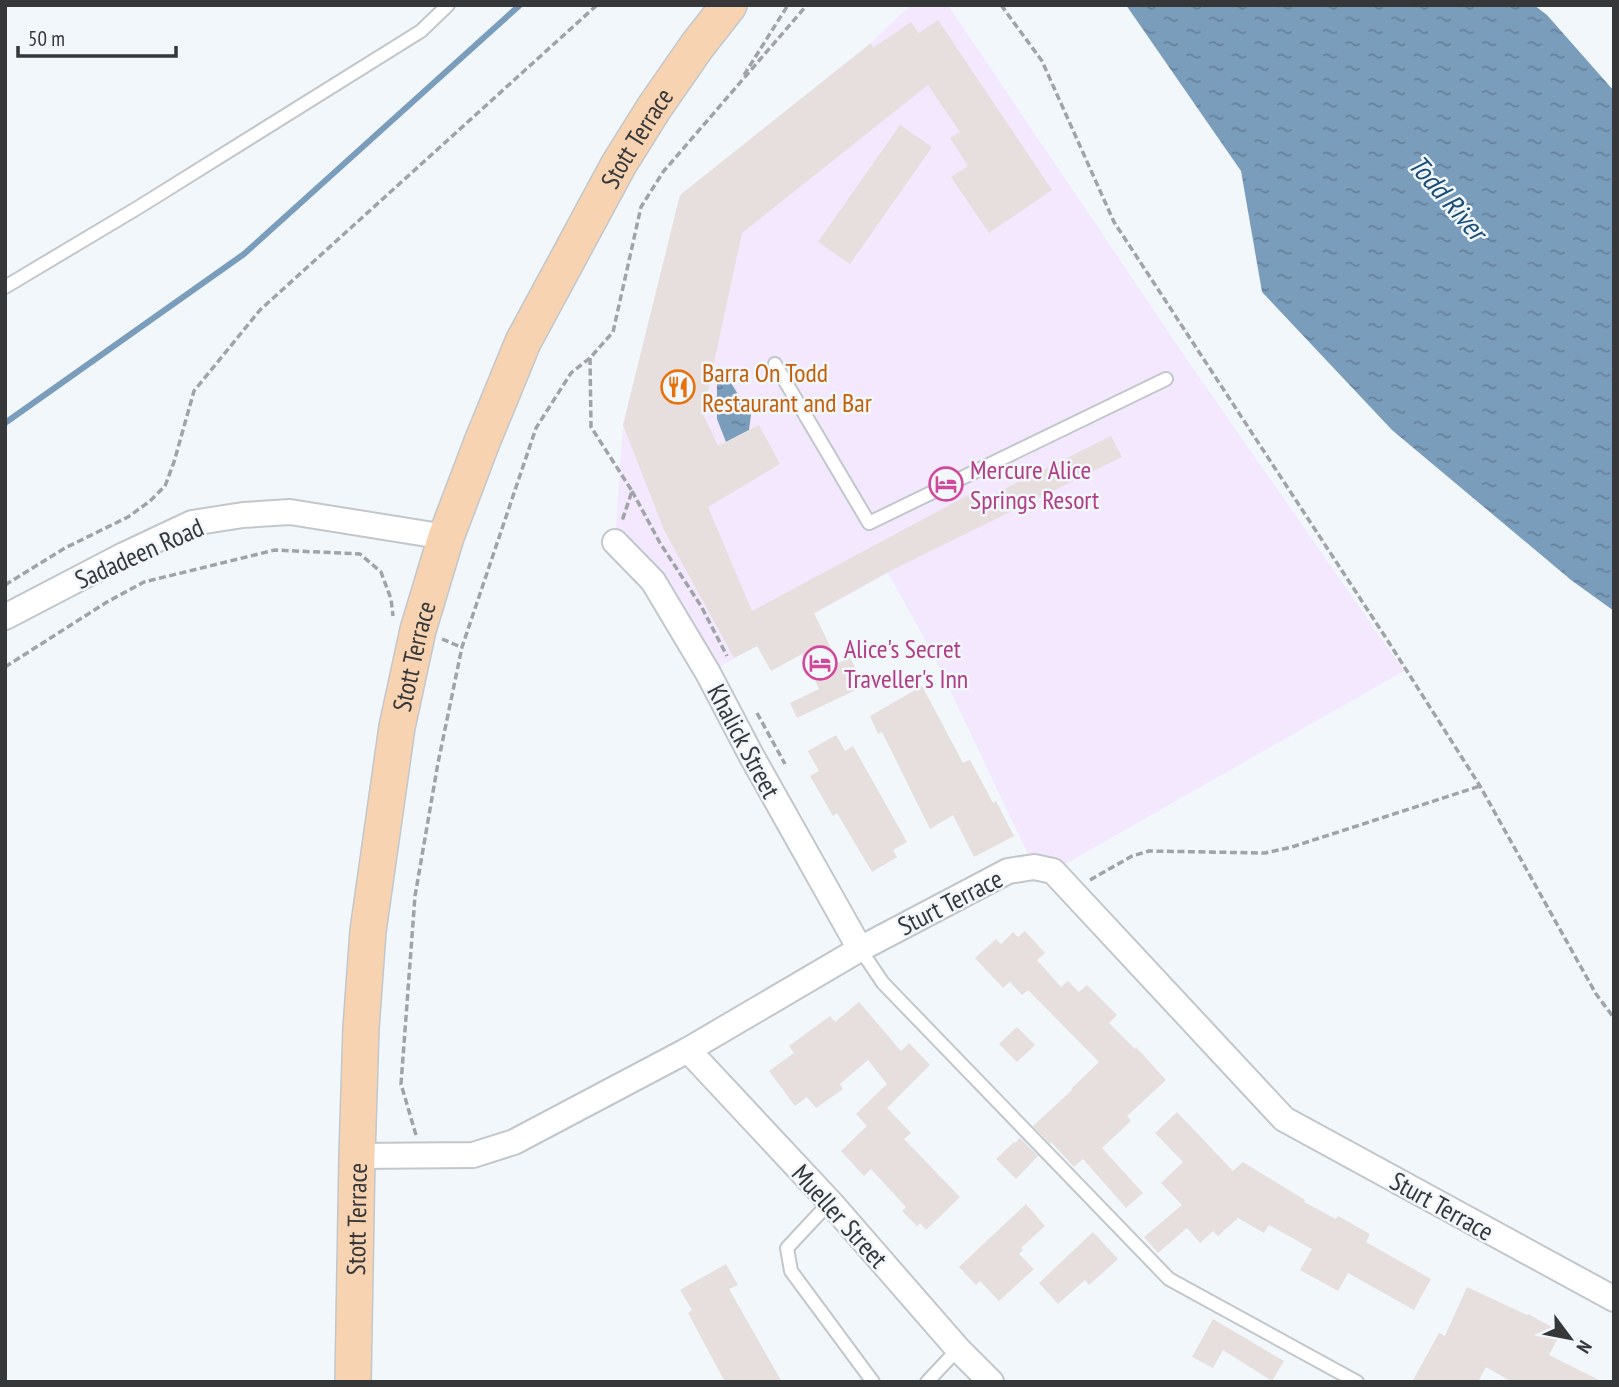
<svg xmlns="http://www.w3.org/2000/svg" width="1619" height="1387" viewBox="0 0 1619 1387" font-family="'PT Sans Narrow',sans-serif">
	<style>
		.commercial { fill: #f3e8fd }
		.water { fill: url(#water-ripples) }
		.lines { fill: none; stroke-linecap: round; stroke-linejoin: round }
		.stream { stroke: #7b9dbc; stroke-width: 6 }
		.building { fill: #e6dfdd }
		.service-casing { stroke: #c2c7cb; stroke-width: 16 }
		.minor-casing { stroke: #c2c7cb; stroke-width: 28 }
		.secondary-casing { stroke: #c2c7cb; stroke-width: 38 }
		.path { stroke: #a0a3a7; stroke-width: 3.5; stroke-dasharray: 7 3.5; stroke-linecap: butt }
		.service { stroke: #fff; stroke-width: 12 }
		.minor { stroke: #fff; stroke-width: 24 }
		.secondary { stroke: #f7d3b2; stroke-width: 35 }
		.labels { text-anchor: middle; dominant-baseline: central; stroke-width: 5; stroke-linejoin: round; paint-order: stroke }
		.street-label { font-size: 26px; fill: #353739; stroke: #f2f7fc }
		.food-label { font-size: 26px; fill: #c56008; stroke: #f2f7fc; text-anchor: start }
		.hotel-label { font-size: 26px; fill: #b23c85; stroke: #f2f7fc; text-anchor: start }
		.water-label { font-size: 28px; font-style: italic; fill: #194d77; stroke: #f2f7fc }
	</style>
	<defs>
		<pattern id="water-ripples" width="26" height="14" patternUnits="userSpaceOnUse" patternTransform="scale(1.75)"><rect width="26" height="14" fill="#7b9dbc"/><path d="M2 4q2-2 4 0t4 0M15 11q2-2 4 0t4 0" fill="none" stroke="#66819a"/></pattern>
	</defs>
	<rect width="100%" height="100%" fill="#f2f7fc"/>
	<polygon class="commercial" points="911,5 948,5 1190,364 1404,671 1053,871 1034,867 932,652 888,573 708,673 615,542 623,425 680,195 871,43"/>
	<g class="water">
		<polygon points="1126,5 1534,5 1547,15 1614,91 1614,611 1571,580 1392,430 1262,292 1241,171"/>
		<polygon points="717,382 731,383 751,415 749,430 726,442 717,419"/>
	</g>
	<g class="lines">
		<polyline class="stream" points="5,423 244,254 520,5"/>
	</g>
	<g class="building">
		<polygon points="938,20 1052,190 989,233 951,177 968,166 950,138 960,132 928,85 742,233 703,414 718,446 759,425 780,464 708,507 752,611 970,494 976,503 1111,436 1122,457 888,572 814,613 838,663 850,657 864,686 797,718 790,703 819,689 802,654 771,671 757,646 734,658 664,530 623,425 680,195 871,43 873,48 911,22 919,33"/>
		<polygon points="900,125 932,147 850,264 818,242"/>
		<polygon points="922,686 963,763 970,760 993,803 996,801 1014,836 974,857 953,815 930,829 882,732 878,734 870,716"/>
		<polygon points="836,735 845,751 853,746 907,842 893,850 897,857 872,872 837,813 833,816 810,776 819,771 808,751"/>
		<polygon points="1025,931 1045,953 1037,960 1061,987 1068,981 1079,992 1087,985 1117,1015 1109,1023 1135,1049 1136,1047 1166,1080 1127,1116 1131,1121 1102,1148 1143,1193 1126,1208 1083,1159 1074,1167 1051,1142 1050,1144 1033,1126 1072,1090 1071,1089 1099,1062 1028,990 1022,995 1010,982 1003,988 975,958 996,939 1001,944 1013,932 1018,937"/>
		<polygon points="859,1002 901,1051 909,1043 930,1065 887,1108 911,1133 904,1139 960,1197 926,1230 920,1223 917,1226 902,1211 906,1207 871,1169 864,1176 841,1151 867,1126 856,1114 887,1084 868,1060 840,1084 843,1089 816,1108 807,1097 795,1106 769,1071 794,1053 789,1046 830,1016 835,1022"/>
		<polygon points="1017,1027 1035,1045 1017,1062 999,1044"/>
		<polygon points="1177,1112 1233,1171 1243,1162 1305,1200 1304,1202 1336,1219 1338,1216 1370,1234 1366,1242 1431,1279 1414,1310 1348,1273 1338,1291 1300,1270 1312,1249 1269,1225 1264,1233 1238,1218 1218,1236 1213,1231 1200,1243 1187,1228 1158,1253 1144,1237 1182,1205 1161,1183 1183,1162 1155,1133"/>
		<polygon points="1020,1138 1038,1156 1016,1179 996,1159 1014,1142 1015,1143"/>
		<polygon points="1026,1204 1045,1226 1021,1248 1023,1250 1019,1254 1034,1269 999,1301 980,1281 976,1285 959,1267"/>
		<polygon points="1093,1232 1118,1259 1089,1285 1085,1280 1058,1304 1039,1283"/>
		<polygon points="726,1264 738,1285 729,1289 782,1382 725,1382 688,1313 692,1310 680,1290"/>
		<polygon points="1467,1287 1527,1315 1528,1314 1561,1332 1549,1355 1603,1382 1512,1382 1486,1367 1478,1382 1412,1382 1439,1333 1445,1336"/>
		<polygon points="1213,1319 1284,1361 1272,1381 1223,1350 1213,1368 1192,1357"/>
	</g>
	<g class="lines">
		<defs>
			<g id="service">
				<polyline points="5,287 139,207 421,31 448,5"/>
				<polyline points="775,364 869,523 1166,379"/>
				<polyline points="860,949 883,983 1169,1279 1357,1382"/>
				<polyline points="830,1202 787,1248 791,1271 873,1382"/>
				<polyline points="927,1382 958,1349"/>
			</g>
			<g id="minor">
				<polyline points="615,542 653,581 708,673 751,755 860,949"/>
				<polyline points="5,617 124,555 192,523 243,515 290,512 446,537"/>
				<polyline points="688,1050 830,1202 958,1349 991,1382"/>
				<polyline points="357,1156 473,1155 514,1142 688,1050 860,949 1008,871 1034,867 1053,871 1284,1119 1614,1299"/>
			</g>
			<g id="secondary">
				<path id="s1" d="M353,1382L357,1156L361,1028L368,931L397,727L418,630L446,537L482,442L523,342L619,164L654,108L697,46L729,5"/>
			</g>
		</defs>
		<use href="#service" class="service-casing"/>
		<use href="#minor" class="minor-casing"/>
		<use href="#secondary" class="secondary-casing"/>
		<g class="path">
			<polyline points="1001,5 1042,61 1114,222 1386,638 1480,786 1596,994 1614,1018"/>
			<polyline points="744,75 788,5"/>
			<polyline points="590,358 591,427 632,491 622,521"/>
			<polyline points="632,491 660,543 701,606 727,656"/>
			<polyline points="5,585 65,548 128,517 150,501 165,486 174,462 194,391 260,310 597,5"/>
			<polyline points="442,639 461,647"/>
			<polyline points="5,667 107,602 144,582 275,550 360,554 381,572 391,599 393,616"/>
			<polyline points="757,713 785,764"/>
			<polyline points="1090,880 1132,856 1149,851 1265,853 1292,847 1480,786"/>
			<polyline points="416,1135 401,1084 415,896 438,763 462,647 536,428 571,373 590,358 613,332 641,207 663,172 807,5"/>
		</g>
		<use href="#service" class="service"/>
		<use href="#minor" class="minor"/>
		<use href="#secondary" class="secondary"/>
	</g>
	<defs>
		<symbol id="restaurant-ring" viewBox="-11 -11 22 22"><circle r="9.5" fill="#f2f7fc" stroke="#e8710a" stroke-width="1.5"/><path d="M-5-6h1v4h1v-4h1v4h1v-4h1v5L-1.5 .5V6h-2V.5L-5-1ZM5-6V6H3V1.5H1.5Q1.5-4 5-6Z" fill="#e8710a"/></symbol>
		<symbol id="hotel-ring" viewBox="-11 -11 22 22"><circle r="9.5" fill="#f2f7fc" stroke="#d1479c" stroke-width="1.5"/><path d="M-6-4.5h1.5V1H6V5H4.5V3h-9V5H-6ZM-4 0a1.8 1.8 0 1 1 3.6 0ZM.5 0V-2.5h3Q6-2.5 6 0Z" fill="#d1479c"/></symbol>
	</defs>
	<g fill-rule="evenodd">
		<use href="#restaurant-ring" x="659" y="368" width="38" height="38"/>
		<use href="#hotel-ring" x="927" y="465" width="38" height="38"/>
		<use href="#hotel-ring" x="801" y="644" width="38" height="38"/>
	</g>
	<g class="labels">
		<g class="street-label">
			<text stroke="none"><textPath href="#s1" startOffset="1297">Stott Terrace</textPath></text>
			<text transform="translate(139 553) rotate(-24)">Sadadeen Road</text>
			<text stroke="none"><textPath href="#s1" startOffset="730">Stott Terrace</textPath></text>
			<text transform="translate(744 741) rotate(62)">Khalick Street</text>
			<text transform="translate(950 902) rotate(-27)">Sturt Terrace</text>
			<text transform="translate(1442 1206) rotate(29)">Sturt Terrace</text>
			<text transform="translate(840 1216) rotate(48)">Mueller Street</text>
			<text stroke="none"><textPath href="#s1" startOffset="163">Stott Terrace</textPath></text>
		</g>
		<g class="food-label">
			<text x="702" y="372">Barra On Todd<tspan x="702" dy="30">Restaurant and Bar</tspan></text>
		</g>
		<g class="hotel-label">
			<text x="970" y="469">Mercure Alice<tspan x="970" dy="30">Springs Resort</tspan></text>
			<text x="844" y="648">Alice's Secret<tspan x="844" dy="30">Traveller's Inn</tspan></text>
		</g>
		<g class="water-label">
			<text transform="translate(1448 197) rotate(49)">Todd River</text>
		</g>
	</g>
	<rect width="1619" height="1387" fill="none" stroke="#353739" stroke-width="14"/>
	<g transform="translate(1570 1338) rotate(122)" stroke="#f2f7fc" stroke-width="5" paint-order="stroke">
	<path d="M0-5L12 26L0 18L-12 26Z" fill="#353739"/>
	<text y="-10" font-size="19" font-weight="bold" text-anchor="middle" fill="#353739">N</text>
	</g>
	<path d="M18 46v10h158v-10" fill="none" stroke="#353739" stroke-width="3.5"/>
	<text x="28" y="46" font-size="21" fill="#353739" stroke="#f2f7fc" stroke-width="5" paint-order="stroke">50 m</text>
</svg>
